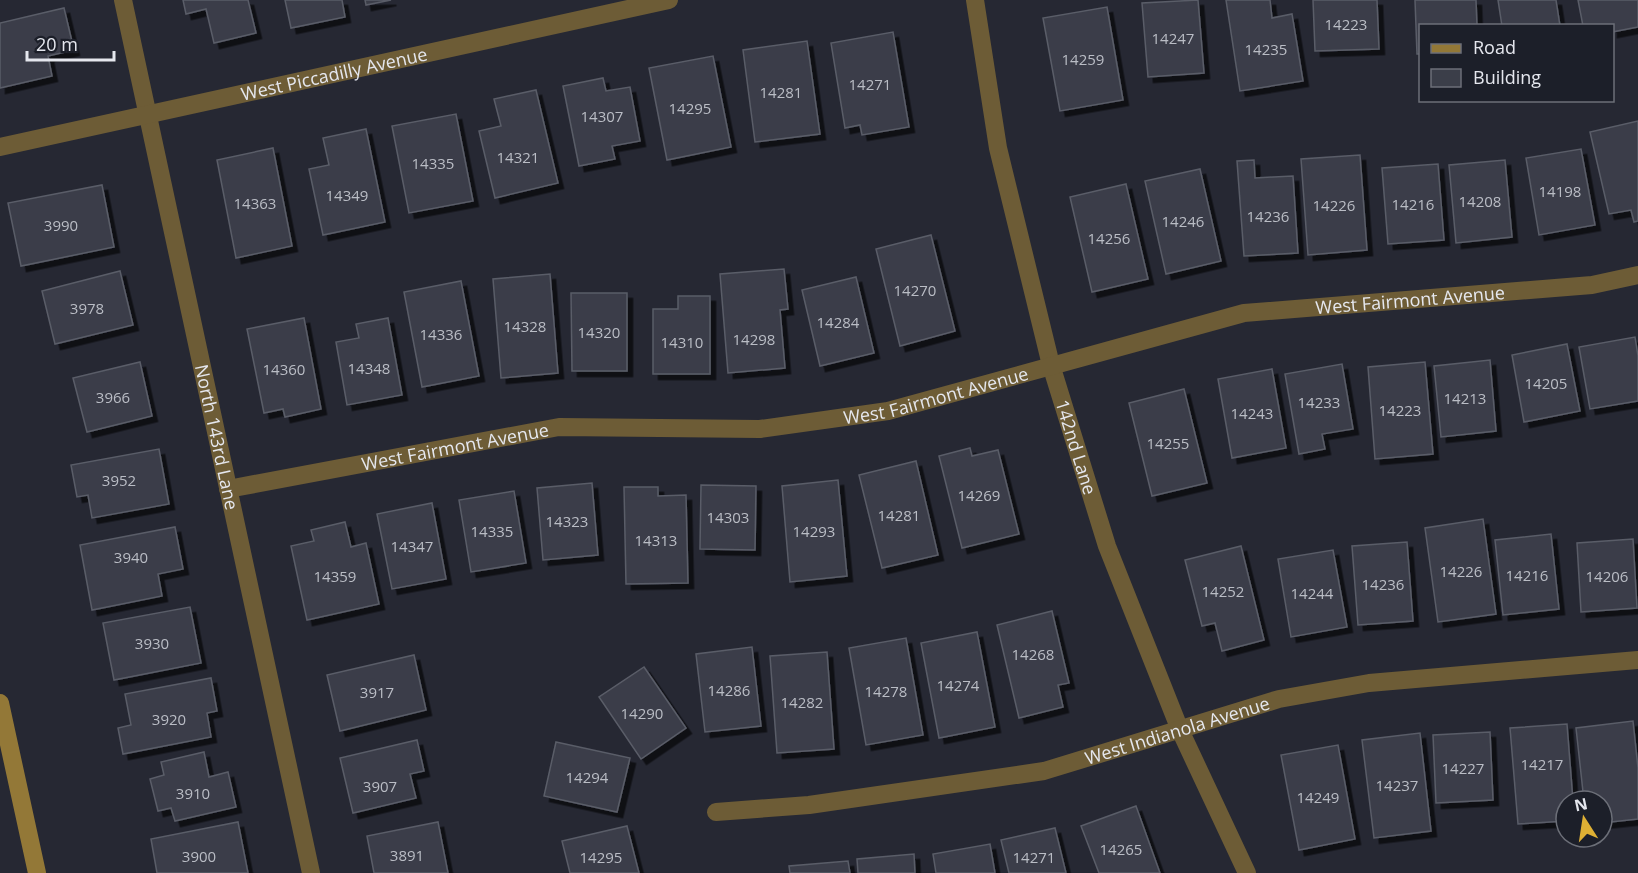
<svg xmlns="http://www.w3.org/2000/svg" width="1638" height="873" viewBox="0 0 1638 873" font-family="'Open Sans',sans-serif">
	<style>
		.building { fill: #3b3e49; stroke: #5a5d68; stroke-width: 1.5; filter: url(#shadow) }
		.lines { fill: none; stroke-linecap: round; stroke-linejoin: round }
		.street { stroke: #6d5c36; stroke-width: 18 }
		.secondary { stroke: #937837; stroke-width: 18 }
		.labels { text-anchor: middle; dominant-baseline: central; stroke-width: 6; stroke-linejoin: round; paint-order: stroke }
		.number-label { font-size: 15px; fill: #babdc5 }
		.street-label { font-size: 18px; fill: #e5e7ee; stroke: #1c1f29 }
	</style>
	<defs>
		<filter id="shadow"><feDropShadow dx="5.5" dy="5.5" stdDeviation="0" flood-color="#0009"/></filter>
	</defs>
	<rect width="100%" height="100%" fill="#262833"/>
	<g class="building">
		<polygon points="183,0 248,0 256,33 214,43 206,9 186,14"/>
		<polygon points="285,0 342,0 345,17 291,28"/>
		<polygon points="365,0 391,0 366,5"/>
		<polygon points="1198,0 1204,73 1148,77 1142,3"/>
		<polygon points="1226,0 1270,0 1272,18 1292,14 1303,81 1240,91"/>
		<polygon points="1313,0 1377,0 1379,49 1315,51"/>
		<polygon points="1415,0 1476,0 1477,26 1420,26 1420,54 1417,54"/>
		<polygon points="1498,0 1556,0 1560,26 1502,26"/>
		<polygon points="1578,0 1638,0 1638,27 1612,32 1612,26 1583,26"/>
		<polygon points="1107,7 1123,100 1060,111 1043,18"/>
		<polygon points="64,8 74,50 48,56 52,76 0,88 0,23"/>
		<polygon points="893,32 909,127 862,135 860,125 845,128 831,43"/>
		<polygon points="807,41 820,134 755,142 743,50"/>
		<polygon points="713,56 731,147 667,160 649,68"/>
		<polygon points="603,78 606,91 630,87 640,141 612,146 615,159 579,166 563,86"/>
		<polygon points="536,90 558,183 495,198 479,131 501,126 494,99"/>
		<polygon points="456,114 473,201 409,213 392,126"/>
		<polygon points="1638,121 1638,221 1634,222 1631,210 1609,214 1590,132"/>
		<polygon points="366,129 385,222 323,235 309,169 329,165 323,138"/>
		<polygon points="273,148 292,246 236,258 217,160"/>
		<polygon points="1581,149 1595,225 1539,235 1526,158"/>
		<polygon points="1360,155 1367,250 1308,255 1301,159"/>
		<polygon points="1254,160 1255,178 1293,176 1298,253 1244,256 1237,161"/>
		<polygon points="1505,160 1512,237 1456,243 1449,165"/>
		<polygon points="1438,164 1444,240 1388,244 1382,168"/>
		<polygon points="1200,169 1221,261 1166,274 1145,181"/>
		<polygon points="1126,184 1148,279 1092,292 1070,197"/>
		<polygon points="102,185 114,247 21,266 8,203"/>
		<polygon points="931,235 955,331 900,346 876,249"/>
		<polygon points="784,269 788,309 780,310 785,368 728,373 720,274"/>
		<polygon points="120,271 133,325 55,344 42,291"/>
		<polygon points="550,274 558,373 501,378 493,279"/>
		<polygon points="856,277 874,353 820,366 802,290"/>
		<polygon points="461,281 479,376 422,387 404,292"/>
		<polygon points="571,293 627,293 627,371 572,371"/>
		<polygon points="678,296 710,296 710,374 653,374 653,309 678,309"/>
		<polygon points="304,318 321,409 285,417 283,409 264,413 247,329"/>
		<polygon points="388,318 402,395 347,405 336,342 359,338 356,324"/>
		<polygon points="1635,337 1638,356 1638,401 1590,409 1579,347"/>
		<polygon points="1567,344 1580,411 1524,422 1512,355"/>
		<polygon points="1490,360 1496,431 1441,437 1434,366"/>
		<polygon points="140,362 152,416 87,432 73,378"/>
		<polygon points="1425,362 1433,454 1375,459 1368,367"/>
		<polygon points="1342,364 1353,429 1322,434 1325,449 1299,454 1285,374"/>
		<polygon points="1272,369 1286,448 1232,458 1218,379"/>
		<polygon points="1184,389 1207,483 1152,496 1129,403"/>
		<polygon points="970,448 972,456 998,450 1019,534 962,548 939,456"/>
		<polygon points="159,449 169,504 92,518 88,495 77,497 71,465"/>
		<polygon points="916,461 938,555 882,568 859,475"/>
		<polygon points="838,480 847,576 790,582 782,486"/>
		<polygon points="592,483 598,555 543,560 537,488"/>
		<polygon points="701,485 756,486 755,550 700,549"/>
		<polygon points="624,487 658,487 658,496 686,495 688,583 626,584"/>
		<polygon points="514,491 526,563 471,572 459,500"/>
		<polygon points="432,503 446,579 392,589 377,514"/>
		<polygon points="1483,519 1496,614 1438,622 1425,528"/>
		<polygon points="345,522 351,547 366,543 379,604 307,620 291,546 314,541 311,530"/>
		<polygon points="175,527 183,569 158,574 162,596 92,610 80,545"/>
		<polygon points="1551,534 1559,609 1503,615 1495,540"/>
		<polygon points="1633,539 1637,608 1581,612 1577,543"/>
		<polygon points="1407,542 1413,621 1358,625 1352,546"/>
		<polygon points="1241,546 1264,640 1222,651 1215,623 1202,626 1185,560"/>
		<polygon points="1333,550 1347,627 1291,637 1278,559"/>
		<polygon points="190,607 201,663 114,680 103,623"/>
		<polygon points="1052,611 1069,683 1058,685 1063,707 1019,718 997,625"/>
		<polygon points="977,632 995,727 939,738 921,643"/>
		<polygon points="906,638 923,735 866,745 849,648"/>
		<polygon points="752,647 761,726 705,732 696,654"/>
		<polygon points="827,652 834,749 777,753 770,656"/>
		<polygon points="414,655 426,710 340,731 327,675"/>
		<polygon points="644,667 686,728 641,759 599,697"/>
		<polygon points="211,678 217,711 207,713 211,737 123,754 118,728 131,725 125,694"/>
		<polygon points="1633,721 1638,768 1638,819 1602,823 1602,801 1584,801 1576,728"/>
		<polygon points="1567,724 1573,801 1566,801 1566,821 1518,824 1510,728"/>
		<polygon points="1490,732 1493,800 1436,803 1433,735"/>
		<polygon points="1420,733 1431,831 1374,838 1362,740"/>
		<polygon points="417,740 424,771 410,774 416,798 353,813 340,758"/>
		<polygon points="556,742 630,758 617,812 544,796"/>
		<polygon points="1338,745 1355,839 1299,850 1281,755"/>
		<polygon points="204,752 209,777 228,772 236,807 175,821 171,808 158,811 150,779 164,775 161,762"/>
		<polygon points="1136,806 1160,873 1099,873 1081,826"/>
		<polygon points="238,822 248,873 157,873 151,839"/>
		<polygon points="438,822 448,873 374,873 367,836"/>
		<polygon points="627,826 639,873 570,873 562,841"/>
		<polygon points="1055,828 1066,873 1009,873 1001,840"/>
		<polygon points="990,844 995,873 936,873 933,854"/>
		<polygon points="914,854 915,873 858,873 857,859"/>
		<polygon points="848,861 850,873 790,873 789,866"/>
	</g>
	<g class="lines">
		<g class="street">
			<path id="s1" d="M123,0L311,873"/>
			<path id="s2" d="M975,0L998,148L1051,365L1107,546L1180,730L1247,873"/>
			<path id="s3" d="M0,147L669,0"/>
			<path id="s4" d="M228,489L559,427L760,429L888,411L1244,313L1592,285L1638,275"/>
			<path id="s5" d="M716,812L809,805L1044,771L1279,699L1369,683L1638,660"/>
		</g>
		<polyline class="secondary" points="0,703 37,873"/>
	</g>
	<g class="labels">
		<g class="number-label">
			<text x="1346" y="24">14223</text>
			<text x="1173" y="38">14247</text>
			<text x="1266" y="49">14235</text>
			<text x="1083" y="59">14259</text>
			<text x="870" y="84">14271</text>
			<text x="781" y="92">14281</text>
			<text x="690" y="108">14295</text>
			<text x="602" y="116">14307</text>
			<text x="518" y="157">14321</text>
			<text x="433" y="163">14335</text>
			<text x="1560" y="191">14198</text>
			<text x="347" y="195">14349</text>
			<text x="1480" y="201">14208</text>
			<text x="255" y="203">14363</text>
			<text x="1413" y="204">14216</text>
			<text x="1334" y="205">14226</text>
			<text x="1268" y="216">14236</text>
			<text x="1183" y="221">14246</text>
			<text x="61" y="225">3990</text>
			<text x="1109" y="238">14256</text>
			<text x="915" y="290">14270</text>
			<text x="87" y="308">3978</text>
			<text x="838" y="322">14284</text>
			<text x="525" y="326">14328</text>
			<text x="599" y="332">14320</text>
			<text x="441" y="334">14336</text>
			<text x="754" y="339">14298</text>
			<text x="682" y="342">14310</text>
			<text x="369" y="368">14348</text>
			<text x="284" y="369">14360</text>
			<text x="1546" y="383">14205</text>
			<text x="113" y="397">3966</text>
			<text x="1465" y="398">14213</text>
			<text x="1319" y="402">14233</text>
			<text x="1400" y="410">14223</text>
			<text x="1252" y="413">14243</text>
			<text x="1168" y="443">14255</text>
			<text x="119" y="480">3952</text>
			<text x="979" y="495">14269</text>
			<text x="899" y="515">14281</text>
			<text x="728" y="517">14303</text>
			<text x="567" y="521">14323</text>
			<text x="492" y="531">14335</text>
			<text x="814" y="531">14293</text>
			<text x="656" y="540">14313</text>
			<text x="412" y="546">14347</text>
			<text x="131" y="557">3940</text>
			<text x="1461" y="571">14226</text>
			<text x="1527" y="575">14216</text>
			<text x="335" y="576">14359</text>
			<text x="1607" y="576">14206</text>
			<text x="1383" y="584">14236</text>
			<text x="1223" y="591">14252</text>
			<text x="1312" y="593">14244</text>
			<text x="152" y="643">3930</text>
			<text x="1033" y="654">14268</text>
			<text x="958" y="685">14274</text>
			<text x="729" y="690">14286</text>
			<text x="886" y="691">14278</text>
			<text x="377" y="692">3917</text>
			<text x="802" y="702">14282</text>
			<text x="642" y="713">14290</text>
			<text x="169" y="719">3920</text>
			<text x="1542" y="764">14217</text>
			<text x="1463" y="768">14227</text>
			<text x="587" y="777">14294</text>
			<text x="1397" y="785">14237</text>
			<text x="380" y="786">3907</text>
			<text x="193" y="793">3910</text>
			<text x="1318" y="797">14249</text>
			<text x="1121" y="849">14265</text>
			<text x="407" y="855">3891</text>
			<text x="199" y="856">3900</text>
			<text x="601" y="857">14295</text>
			<text x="1034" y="857">14271</text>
		</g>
		<g class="street-label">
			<text stroke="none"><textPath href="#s3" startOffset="342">West Piccadilly Avenue</textPath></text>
			<text stroke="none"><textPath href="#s4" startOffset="1203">West Fairmont Avenue</textPath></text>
			<text stroke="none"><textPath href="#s4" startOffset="717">West Fairmont Avenue</textPath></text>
			<text stroke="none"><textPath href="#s1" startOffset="447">North 143rd Lane</textPath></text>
			<text stroke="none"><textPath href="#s4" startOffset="231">West Fairmont Avenue</textPath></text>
			<text stroke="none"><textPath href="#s2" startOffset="459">142nd Lane</textPath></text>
			<text stroke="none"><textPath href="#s5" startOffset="470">West Indianola Avenue</textPath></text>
		</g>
	</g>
	<rect x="1419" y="24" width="195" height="78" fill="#1c1f29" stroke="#6c6f78" stroke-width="1.5"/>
	<rect x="1431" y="44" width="30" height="9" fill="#937837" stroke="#6c6f78" stroke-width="1.5"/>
	<text x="1473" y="54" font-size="18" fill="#e5e7ee">Road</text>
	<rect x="1431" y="69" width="30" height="18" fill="#3b3e49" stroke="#6c6f78" stroke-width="1.5"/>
	<text x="1473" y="84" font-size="18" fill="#e5e7ee">Building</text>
	<g transform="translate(1584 819) rotate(348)"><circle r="28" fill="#1c1f29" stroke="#6c6f78" stroke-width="1.5"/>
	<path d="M0-4.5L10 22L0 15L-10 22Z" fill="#dfb034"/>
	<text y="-9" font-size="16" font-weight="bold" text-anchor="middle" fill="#e5e7ee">N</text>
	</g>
	<path d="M27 51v9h87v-9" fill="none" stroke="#e5e7ee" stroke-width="3"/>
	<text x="36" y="51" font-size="18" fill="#e5e7ee" stroke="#1c1f29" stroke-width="4.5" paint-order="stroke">20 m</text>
</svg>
